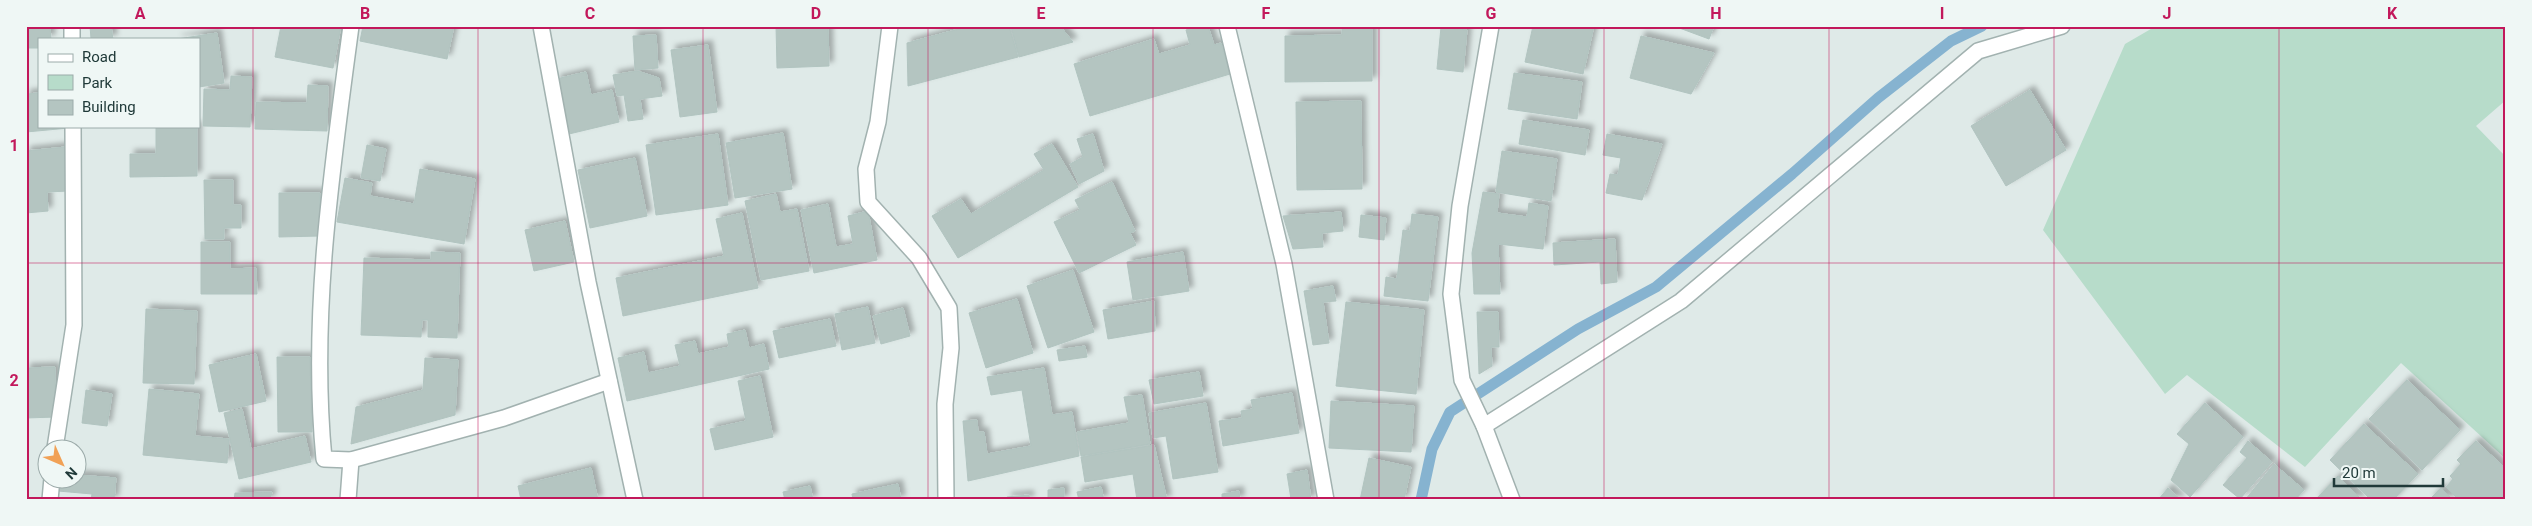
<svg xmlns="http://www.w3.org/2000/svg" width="2532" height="526" viewBox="0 0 2532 526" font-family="Roboto,sans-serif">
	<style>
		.green { fill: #b7dcca }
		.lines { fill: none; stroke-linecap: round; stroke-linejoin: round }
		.stream { stroke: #86b3d0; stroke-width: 11 }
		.building { fill: #b4c5c1; stroke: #b1c4c0; filter: url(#shadow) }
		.street-casing { stroke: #a2b2b0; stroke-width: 18 }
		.street { stroke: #fff; stroke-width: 15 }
		.grid { fill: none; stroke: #c2185b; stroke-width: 1; stroke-opacity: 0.55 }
		.neatline { fill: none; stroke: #c2185b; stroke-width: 2 }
		.grid-label { font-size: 16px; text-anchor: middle; font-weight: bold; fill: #c2185b }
	</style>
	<defs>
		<filter id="shadow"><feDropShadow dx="4.5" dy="-4.5" stdDeviation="2.5" flood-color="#0004"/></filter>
	</defs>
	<rect width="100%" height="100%" fill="#dfeae8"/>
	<polygon class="green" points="2156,26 2506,26 2506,100 2476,126 2506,157 2506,459 2401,363 2305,467 2187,375 2165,394 2043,230 2125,44"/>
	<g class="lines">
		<polyline class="stream" points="1421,500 1432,449 1450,412 1578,329 1656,287 1792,174 1878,98 1951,41 1982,26"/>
	</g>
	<g class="building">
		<polygon points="26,26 50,26 51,39 39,39 39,48 26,48"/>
		<polygon points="90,26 111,26 113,39 91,39"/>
		<polygon points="281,26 341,26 333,68 275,57"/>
		<polygon points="363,26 427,27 454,26 447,59 360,41"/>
		<polygon points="776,26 828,26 829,66 777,68"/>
		<polygon points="970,26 1009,26 1018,57 908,86 907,43"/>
		<polygon points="1011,26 1060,26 1073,42 1019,57"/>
		<polygon points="1196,26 1208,26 1214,45 1221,43 1230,74 1090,116 1074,64 1154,39 1159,54 1190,45 1186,30"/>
		<polygon points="1342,26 1372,26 1372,81 1285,82 1285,36 1342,35"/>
		<polygon points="1533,26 1594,26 1583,74 1525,62"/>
		<polygon points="1674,26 1714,26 1709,39"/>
		<polygon points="1441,27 1467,30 1463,72 1437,69"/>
		<polygon points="217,33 224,83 199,87 199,39 177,39"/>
		<polygon points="656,35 658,68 635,70 633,36"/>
		<polygon points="1641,36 1714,53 1691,94 1630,78"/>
		<polygon points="708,45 717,112 680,117 671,50"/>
		<polygon points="637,71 659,78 662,96 640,99 643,119 628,121 624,95 617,96 613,75"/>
		<polygon points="586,72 591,95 612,90 619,122 569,134 556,79"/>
		<polygon points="1514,73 1582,82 1577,119 1508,109"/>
		<polygon points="231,76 252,77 250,127 203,126 204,89 230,90"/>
		<polygon points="308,85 328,86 327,131 255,129 256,102 307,103"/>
		<polygon points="2030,90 2066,150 2006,186 1971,126"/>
		<polygon points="39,93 39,126 69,126 69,128 26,132 26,94"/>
		<polygon points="1361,101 1362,189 1297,190 1296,102"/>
		<polygon points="1523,120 1589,130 1585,155 1519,144"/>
		<polygon points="156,126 197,126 197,176 130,177 130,154 156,154"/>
		<polygon points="783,133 792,189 735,198 726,143"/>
		<polygon points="718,134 728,205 656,215 646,145"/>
		<polygon points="1093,134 1104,171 1079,184 1070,164 1083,157 1077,139"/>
		<polygon points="1607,134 1662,144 1642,200 1606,193 1610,174 1618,175 1621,158 1603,155"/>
		<polygon points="1052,144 1078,187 958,258 932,216 961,199 971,214 1044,170 1034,154"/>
		<polygon points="367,145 386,149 380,181 361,178"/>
		<polygon points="66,147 69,191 47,192 48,211 26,213 26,151"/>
		<polygon points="1502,151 1557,159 1551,201 1496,192"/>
		<polygon points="635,158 647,216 590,228 578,170"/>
		<polygon points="420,169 475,179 464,244 337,222 345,178 372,183 370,196 414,204"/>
		<polygon points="204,180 233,180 233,205 241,205 241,228 224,228 224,239 205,239"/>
		<polygon points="1112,182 1135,231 1130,233 1136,245 1079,273 1054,222 1080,210 1075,200"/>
		<polygon points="1483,192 1499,194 1497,213 1527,217 1529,203 1548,206 1543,249 1498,244 1500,294 1474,294 1472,253"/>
		<polygon points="279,193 320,193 320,236 279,237"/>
		<polygon points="776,194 780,212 797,209 809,271 761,280 745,201"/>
		<polygon points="828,204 836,247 853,244 848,216 868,211 877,260 814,273 801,210"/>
		<polygon points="1341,212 1343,231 1322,233 1323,247 1293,249 1283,216"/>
		<polygon points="742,213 758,288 623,316 616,278 724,256 716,219"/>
		<polygon points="1412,214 1438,217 1428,301 1384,296 1386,277 1397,279 1403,230 1410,231"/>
		<polygon points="1361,215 1386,218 1384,240 1359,237"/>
		<polygon points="565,221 574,262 534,271 525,230"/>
		<polygon points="1615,239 1617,282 1601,284 1600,262 1554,265 1553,243"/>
		<polygon points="201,242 230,242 230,269 256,268 257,294 201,294"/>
		<polygon points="431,252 460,253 457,338 428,337 428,320 422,320 421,337 361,335 364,258 431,260"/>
		<polygon points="1183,252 1189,291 1133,300 1127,262"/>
		<polygon points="1073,270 1094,332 1048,348 1027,286"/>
		<polygon points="1333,286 1336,301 1323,302 1329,343 1313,345 1304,291"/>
		<polygon points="1017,299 1033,353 986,368 969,313"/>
		<polygon points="1154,301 1155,331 1108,339 1103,310"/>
		<polygon points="1346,302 1424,310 1416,394 1336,386"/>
		<polygon points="868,307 875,343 842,350 835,314"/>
		<polygon points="903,308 910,336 881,344 873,316"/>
		<polygon points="146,309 197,311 194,384 143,383"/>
		<polygon points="1477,312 1498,312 1499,347 1491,347 1492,366 1479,374"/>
		<polygon points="830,319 836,346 779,358 773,331"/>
		<polygon points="745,330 749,348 764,344 769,369 627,401 618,358 644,352 648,373 680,366 675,345 695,341 698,354 729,347 727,334"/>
		<polygon points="1085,346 1087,357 1059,361 1057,350"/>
		<polygon points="256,354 266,401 219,412 209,365"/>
		<polygon points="277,357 310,357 312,432 278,432"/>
		<polygon points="425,358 458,360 455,415 351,444 356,407 423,390"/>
		<polygon points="55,367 56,417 26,418 26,368"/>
		<polygon points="1044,368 1052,415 1072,412 1079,456 968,481 963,421 977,420 978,432 984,432 987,454 1031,446 1022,390 991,395 987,377"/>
		<polygon points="1199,372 1203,396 1154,404 1149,380"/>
		<polygon points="760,376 773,437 715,450 710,429 746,421 738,381"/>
		<polygon points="2407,380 2460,430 2422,470 2369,419"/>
		<polygon points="149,389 199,394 195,436 229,439 227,463 143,455"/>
		<polygon points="86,390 112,394 107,426 82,423"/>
		<polygon points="1292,393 1299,433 1223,446 1219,421 1242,418 1241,411 1253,409 1251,400"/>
		<polygon points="1142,395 1150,444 1081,456 1077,432 1129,423 1124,397"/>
		<polygon points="1331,401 1414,406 1411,452 1329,448"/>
		<polygon points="1206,403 1218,472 1173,479 1166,436 1153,438 1149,413"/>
		<polygon points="2205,403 2243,437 2190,497 2171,480 2189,444 2177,434"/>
		<polygon points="242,409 251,449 305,436 311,462 239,479 224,413"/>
		<polygon points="2364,424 2418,474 2393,500 2371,500 2330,460"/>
		<polygon points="2248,441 2272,462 2240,499 2223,485 2247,458 2240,452"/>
		<polygon points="2476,441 2506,469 2506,500 2459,500 2446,487 2453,479 2450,476 2461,464 2457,460"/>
		<polygon points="1154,445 1167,500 1137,500 1133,474 1085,482 1081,457"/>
		<polygon points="1369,458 1411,467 1404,500 1360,500"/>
		<polygon points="2274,464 2304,490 2295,500 2245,500"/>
		<polygon points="591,468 598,500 521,500 518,486"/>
		<polygon points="1307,470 1311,500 1286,500 1291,499 1287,474"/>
		<polygon points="78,475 116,478 114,500 91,500 92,494 58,491 59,478 78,478"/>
		<polygon points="2338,476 2362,500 2315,500"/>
		<polygon points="898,484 901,500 853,500 852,494"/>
		<polygon points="810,486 813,500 785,500 783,492"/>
		<polygon points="1101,487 1104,500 1079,500 1077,492"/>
		<polygon points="1064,488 1064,500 1048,500 1048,490"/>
		<polygon points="2168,488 2181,500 2158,500"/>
		<polygon points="2441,488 2453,500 2429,500"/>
		<polygon points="1239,491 1240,500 1222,500 1222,494"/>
		<polygon points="272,492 270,500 234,500 235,493"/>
		<polygon points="1029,495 1030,500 1007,500 1007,497"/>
	</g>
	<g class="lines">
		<defs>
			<g id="street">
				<polyline points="72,26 72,39"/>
				<path d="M351,26C332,169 310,315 324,459L351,460L504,418L609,381"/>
				<polyline points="541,26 588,282 635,500"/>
				<polyline points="890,26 878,122 866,169 868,202 919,258 949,308 951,348 945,404 946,500"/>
				<polyline points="1227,26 1284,264 1326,500"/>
				<polyline points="1491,26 1460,206 1451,294 1462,380 1484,426 1512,500"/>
				<polyline points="1484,426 1681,301 1978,51 2062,26"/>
				<polyline points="55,448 74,325 73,126"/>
				<polyline points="50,500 52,478"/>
				<polyline points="348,500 351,460"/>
			</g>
		</defs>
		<use href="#street" class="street-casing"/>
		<use href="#street" class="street"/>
	</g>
	<path class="grid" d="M253,26V500M478,26V500M703,26V500M928,26V500M1153,26V500M1379,26V500M1604,26V500M1829,26V500M2054,26V500M2279,26V500M26,263H2506"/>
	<rect width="2532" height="526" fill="none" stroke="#eff7f5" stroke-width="55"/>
	<rect x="38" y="38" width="162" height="90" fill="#eff7f5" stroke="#9cabaa"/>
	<rect x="48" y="54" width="25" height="8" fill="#ffffff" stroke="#9cabaa"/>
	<text x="82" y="62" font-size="15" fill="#203a39">Road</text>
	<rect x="48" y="75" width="25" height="15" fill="#b7dcca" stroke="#9cabaa"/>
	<text x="82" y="88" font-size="15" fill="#203a39">Park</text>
	<rect x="48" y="100" width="25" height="15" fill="#b4c5c1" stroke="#9cabaa"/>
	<text x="82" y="112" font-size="15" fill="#203a39">Building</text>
	<g transform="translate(62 464) rotate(135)"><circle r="24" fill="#eff7f5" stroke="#9cabaa"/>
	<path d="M0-4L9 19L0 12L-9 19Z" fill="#f1a156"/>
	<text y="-8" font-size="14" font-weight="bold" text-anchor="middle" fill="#203a39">N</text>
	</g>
	<path d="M2334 478v8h109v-8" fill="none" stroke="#203a39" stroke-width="2.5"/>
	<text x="2342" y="478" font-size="15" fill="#203a39" stroke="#eff7f5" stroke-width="4" paint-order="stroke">20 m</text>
	<rect x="28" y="28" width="2476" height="470" class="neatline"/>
	<g class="grid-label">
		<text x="140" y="19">A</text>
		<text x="365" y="19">B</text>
		<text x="590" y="19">C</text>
		<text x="816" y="19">D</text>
		<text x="1041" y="19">E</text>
		<text x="1266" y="19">F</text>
		<text x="1491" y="19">G</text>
		<text x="1716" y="19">H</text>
		<text x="1942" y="19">I</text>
		<text x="2167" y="19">J</text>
		<text x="2392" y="19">K</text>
		<text x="14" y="151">1</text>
		<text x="14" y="386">2</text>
	</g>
</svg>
